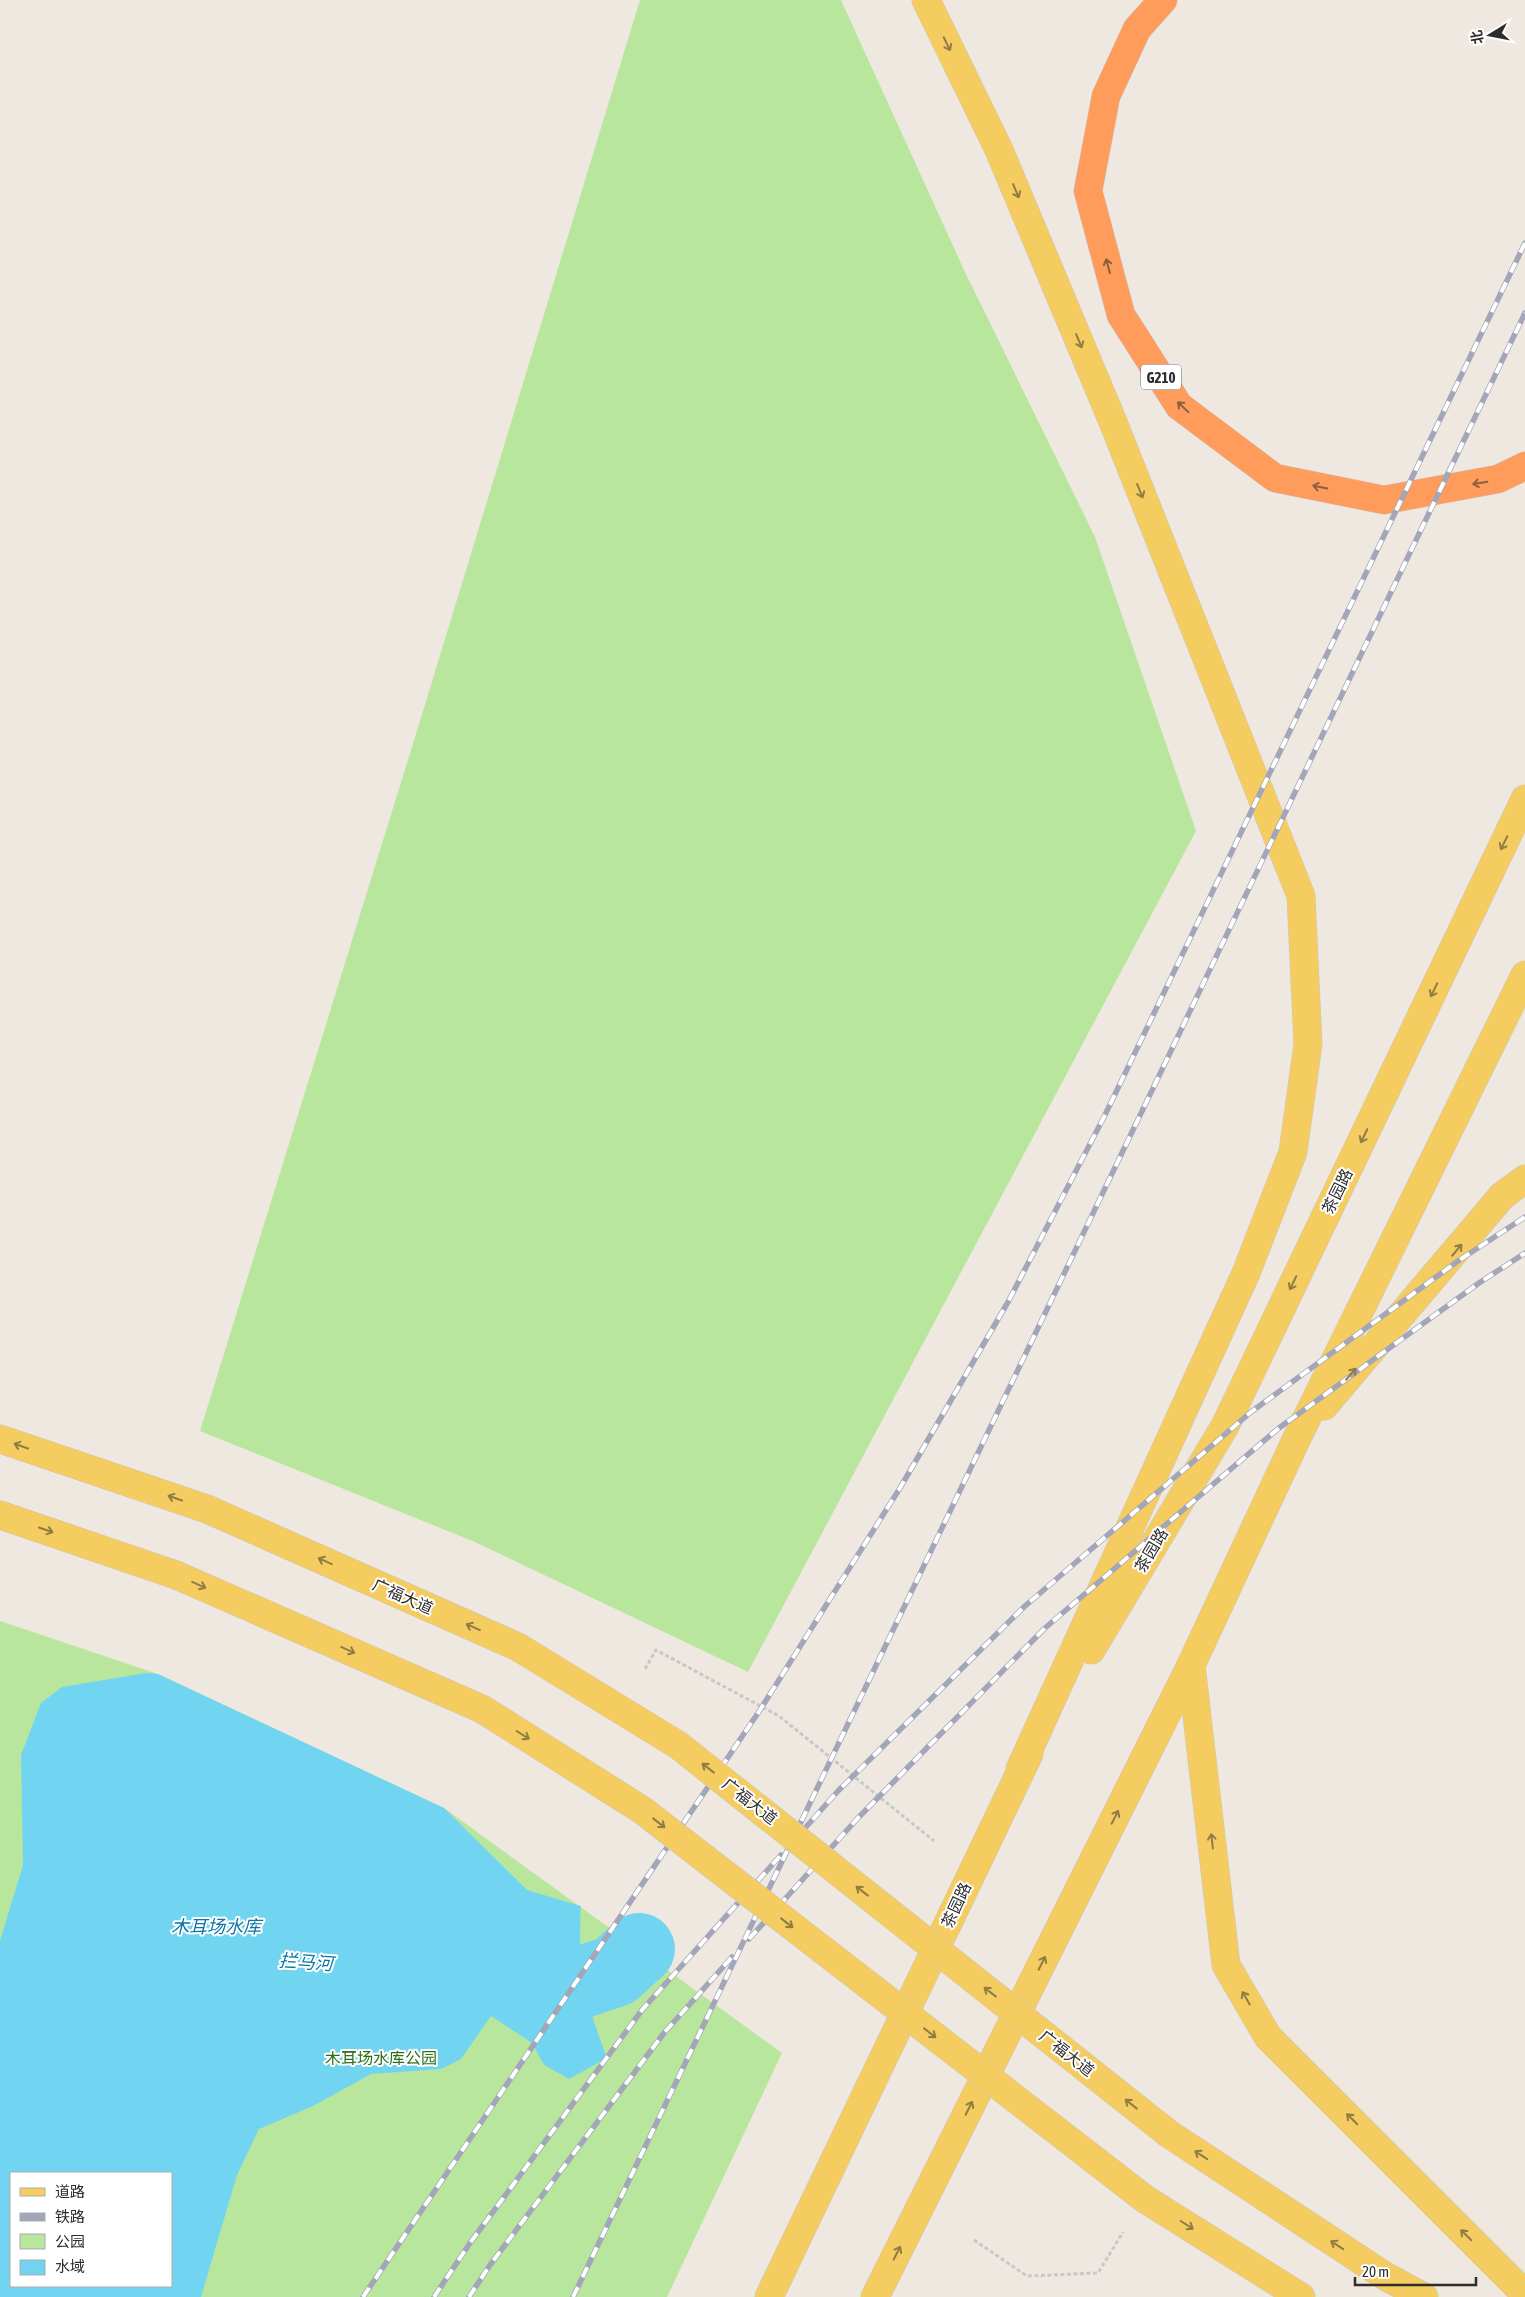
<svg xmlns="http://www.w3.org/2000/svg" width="1525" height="2297" viewBox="0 0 1525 2297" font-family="'Asap Condensed','Noto Sans SC',sans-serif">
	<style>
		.green { fill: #b8e69c; fill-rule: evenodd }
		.water { fill: #71d5f2; fill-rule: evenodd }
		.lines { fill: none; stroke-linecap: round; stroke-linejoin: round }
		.river { stroke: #71d5f2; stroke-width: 72 }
		.major-casing { stroke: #c8c8c8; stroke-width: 29 }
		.highway-casing { stroke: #c8c8c8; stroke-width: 29 }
		.path { stroke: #c8c8c8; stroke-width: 3; stroke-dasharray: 4 2.5; stroke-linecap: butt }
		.major { stroke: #f5cc5f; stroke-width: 28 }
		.highway { stroke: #ff9b5b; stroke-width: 28 }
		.rail-casing { stroke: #a2a6b8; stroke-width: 5.5 }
		.rail { stroke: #fff; stroke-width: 4; stroke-dasharray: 11; stroke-linecap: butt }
		.major-bridge-casing { stroke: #c8c8c8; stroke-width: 29; stroke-linecap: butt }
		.major-bridge { stroke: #f5cc5f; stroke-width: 28 }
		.oneway { stroke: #917c46 }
		.oneway2 { stroke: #8c5e42 }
		.labels { text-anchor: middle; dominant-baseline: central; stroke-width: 4; stroke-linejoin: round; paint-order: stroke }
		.shield { fill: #fff; stroke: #6c6c6c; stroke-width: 1 }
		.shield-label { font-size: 15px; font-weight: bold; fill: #2d2d2d }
		.street-label { font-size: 16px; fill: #2d2d2d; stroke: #fff }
		.park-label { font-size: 16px; fill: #2e6f19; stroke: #fff }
		.water-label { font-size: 18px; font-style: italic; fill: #0a76a5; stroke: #fff }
	</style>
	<rect width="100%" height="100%" fill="#efe8e0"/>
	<g class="green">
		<polygon points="640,0 841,0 964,270 1095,537 1196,831 748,1672 475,1542 200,1431 416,734"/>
		<path d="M0,1621L158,1674L444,1808L782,2053L667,2297H0ZM11,2173H171V2286H11Z"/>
	</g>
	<path class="water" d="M146,1673L158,1674L444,1808L527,1890L581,1906C577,1969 585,2000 607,2058L569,2079L544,2065L532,2043L491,2016L461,2059L441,2069L371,2074L313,2106L259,2129L237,2175L201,2297H0V1941L23,1865L21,1755L41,1703L62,1687ZM11,2173H171V2286H11Z"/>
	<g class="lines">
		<polyline class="river" points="481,1974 582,1982 615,1971 639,1949"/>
		<defs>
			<g id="major">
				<polyline points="926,0 999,150 1113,422 1301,896 1308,1044 1293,1152 1246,1273 1020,1769"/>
				<polyline points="1324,1406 1502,1196 1525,1179"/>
				<polyline points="0,1439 207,1509 518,1647"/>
				<polyline points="0,1515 176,1575 482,1709"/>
				<polyline points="1091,1650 1225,1426 1525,799"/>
				<polyline points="1191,1665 1226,1965 1268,2037 1525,2294"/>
				<polyline points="1169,2134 1385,2276 1424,2297"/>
				<polyline points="1145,2199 1301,2297"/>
				<polyline points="769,2297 1029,1754"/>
				<polyline points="875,2297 1191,1665 1297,1438 1525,975"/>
			</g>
			<polyline id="highway" points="1163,0 1137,29 1106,96 1088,191 1121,315 1179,406 1275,478 1384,500 1498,479 1525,466"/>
		</defs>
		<use href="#major" class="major-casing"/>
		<use href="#highway" class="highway-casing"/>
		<g class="path">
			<polyline points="645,1669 656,1650 779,1716 934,1841"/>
			<polyline points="974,2240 1027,2276 1098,2273 1123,2232"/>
		</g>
		<use href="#major" class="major"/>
		<use href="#highway" class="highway"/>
		<defs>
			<g id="rail">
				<polyline points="798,1836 838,1791 1025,1606 1251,1412 1458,1261 1525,1217"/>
				<polyline points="749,1939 857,1819 1045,1628 1279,1428 1479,1283 1525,1253"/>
				<polyline points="363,2297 760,1710 900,1488 1008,1302 1105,1115 1525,243"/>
				<polyline points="434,2297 470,2243 642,2010 781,1855"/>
				<polyline points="469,2297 490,2265 664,2033 732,1957"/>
				<polyline points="573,2297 1525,313"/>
			</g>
		</defs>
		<use href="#rail" class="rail-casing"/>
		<use href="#rail" class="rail"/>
		<defs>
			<g id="major-bridge">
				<polyline points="518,1647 678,1745 1169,2134"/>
				<polyline points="482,1709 642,1810 1145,2199"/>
			</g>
		</defs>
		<use href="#major-bridge" class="major-bridge-casing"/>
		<use href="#major-bridge" class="major-bridge"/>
	</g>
	<defs><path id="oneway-shaft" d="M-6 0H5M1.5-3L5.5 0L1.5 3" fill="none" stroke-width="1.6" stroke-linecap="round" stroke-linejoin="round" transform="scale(1.25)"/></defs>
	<g class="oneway">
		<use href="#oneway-shaft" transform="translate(947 44) rotate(64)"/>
		<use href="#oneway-shaft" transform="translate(1016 191) rotate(67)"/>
		<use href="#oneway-shaft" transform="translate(1079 341) rotate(67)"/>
		<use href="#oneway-shaft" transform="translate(1140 491) rotate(68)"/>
		<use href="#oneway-shaft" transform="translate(1504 843) rotate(116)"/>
		<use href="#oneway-shaft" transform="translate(1434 990) rotate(116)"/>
		<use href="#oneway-shaft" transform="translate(1364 1136) rotate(116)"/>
		<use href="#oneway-shaft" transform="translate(1457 1250) rotate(-50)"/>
		<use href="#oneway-shaft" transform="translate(1293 1283) rotate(116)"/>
		<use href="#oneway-shaft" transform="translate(1351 1374) rotate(-50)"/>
		<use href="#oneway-shaft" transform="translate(21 1446) rotate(-161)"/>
		<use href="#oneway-shaft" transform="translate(175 1498) rotate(-161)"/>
		<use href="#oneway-shaft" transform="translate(46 1530) rotate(19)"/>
		<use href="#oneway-shaft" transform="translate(325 1561) rotate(-156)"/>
		<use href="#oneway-shaft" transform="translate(199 1585) rotate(24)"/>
		<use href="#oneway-shaft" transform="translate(473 1627) rotate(-156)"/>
		<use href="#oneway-shaft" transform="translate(348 1650) rotate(24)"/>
		<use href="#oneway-shaft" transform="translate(523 1735) rotate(32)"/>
		<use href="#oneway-shaft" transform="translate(708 1768) rotate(-142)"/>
		<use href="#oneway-shaft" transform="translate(1115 1817) rotate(-63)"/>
		<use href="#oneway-shaft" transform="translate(659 1823) rotate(38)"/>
		<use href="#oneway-shaft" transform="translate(1212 1841) rotate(-97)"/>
		<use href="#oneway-shaft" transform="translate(862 1891) rotate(-142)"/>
		<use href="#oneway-shaft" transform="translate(787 1923) rotate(38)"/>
		<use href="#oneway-shaft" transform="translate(1042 1963) rotate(-63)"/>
		<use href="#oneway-shaft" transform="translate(990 1992) rotate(-142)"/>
		<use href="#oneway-shaft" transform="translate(1246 1998) rotate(-120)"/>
		<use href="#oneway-shaft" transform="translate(930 2033) rotate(38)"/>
		<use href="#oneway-shaft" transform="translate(1131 2104) rotate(-142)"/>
		<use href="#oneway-shaft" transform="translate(969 2108) rotate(-63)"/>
		<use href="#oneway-shaft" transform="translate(1352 2119) rotate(-135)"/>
		<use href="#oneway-shaft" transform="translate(1201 2155) rotate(-147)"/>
		<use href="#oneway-shaft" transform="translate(1187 2225) rotate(32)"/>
		<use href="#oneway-shaft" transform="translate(1466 2235) rotate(-135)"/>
		<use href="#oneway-shaft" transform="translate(1337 2245) rotate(-147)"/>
		<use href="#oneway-shaft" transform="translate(897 2253) rotate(-63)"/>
	</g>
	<g class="oneway2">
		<use href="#oneway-shaft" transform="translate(1108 266) rotate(-105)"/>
		<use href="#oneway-shaft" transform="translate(1183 407) rotate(-137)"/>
		<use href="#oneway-shaft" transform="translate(1480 483) rotate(170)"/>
		<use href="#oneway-shaft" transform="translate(1320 487) rotate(-169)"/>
	</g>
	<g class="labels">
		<rect class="shield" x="1141" y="364.5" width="40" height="25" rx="4"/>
		<g class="shield-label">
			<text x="1161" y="377">G210</text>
		</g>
		<g class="street-label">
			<text transform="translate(1337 1191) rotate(-64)">茶园路</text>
			<text transform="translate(1151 1550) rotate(-59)">茶园路</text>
			<text transform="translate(403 1596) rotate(24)">广福大道</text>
			<text transform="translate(750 1801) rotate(38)">广福大道</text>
			<text transform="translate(956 1905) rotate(-65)">茶园路</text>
			<text transform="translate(1067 2053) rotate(38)">广福大道</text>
		</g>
		<g class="park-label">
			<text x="381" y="2058">木耳场水库公园</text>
		</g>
		<g class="water-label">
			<text x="216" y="1926">木耳场水库</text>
			<text transform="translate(306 1962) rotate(4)">拦马河</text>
		</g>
	</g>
	<rect x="10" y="2172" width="162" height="115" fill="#ffffff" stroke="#ababab"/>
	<rect x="20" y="2188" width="25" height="8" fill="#f5cc5f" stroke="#ababab"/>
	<text x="55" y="2197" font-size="15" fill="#2d2d2d">道路</text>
	<rect x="20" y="2213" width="25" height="8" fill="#a2a6b8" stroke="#ababab"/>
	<text x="55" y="2222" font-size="15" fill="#2d2d2d">铁路</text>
	<rect x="20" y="2234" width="25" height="15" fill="#b8e69c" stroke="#ababab"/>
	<text x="55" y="2247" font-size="15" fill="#2d2d2d">公园</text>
	<rect x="20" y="2260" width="25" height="15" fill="#71d5f2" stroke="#ababab"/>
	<text x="55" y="2272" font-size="15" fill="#2d2d2d">水域</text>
	<g transform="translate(1490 35) rotate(260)" stroke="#ffffff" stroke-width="4" paint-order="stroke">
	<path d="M0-4L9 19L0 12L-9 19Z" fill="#2d2d2d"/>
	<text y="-8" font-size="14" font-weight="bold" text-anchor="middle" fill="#2d2d2d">北</text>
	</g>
	<path d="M1355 2277v8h121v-8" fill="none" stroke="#2d2d2d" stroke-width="2.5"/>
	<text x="1362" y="2277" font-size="15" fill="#2d2d2d" stroke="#ffffff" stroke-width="4" paint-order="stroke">20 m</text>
</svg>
